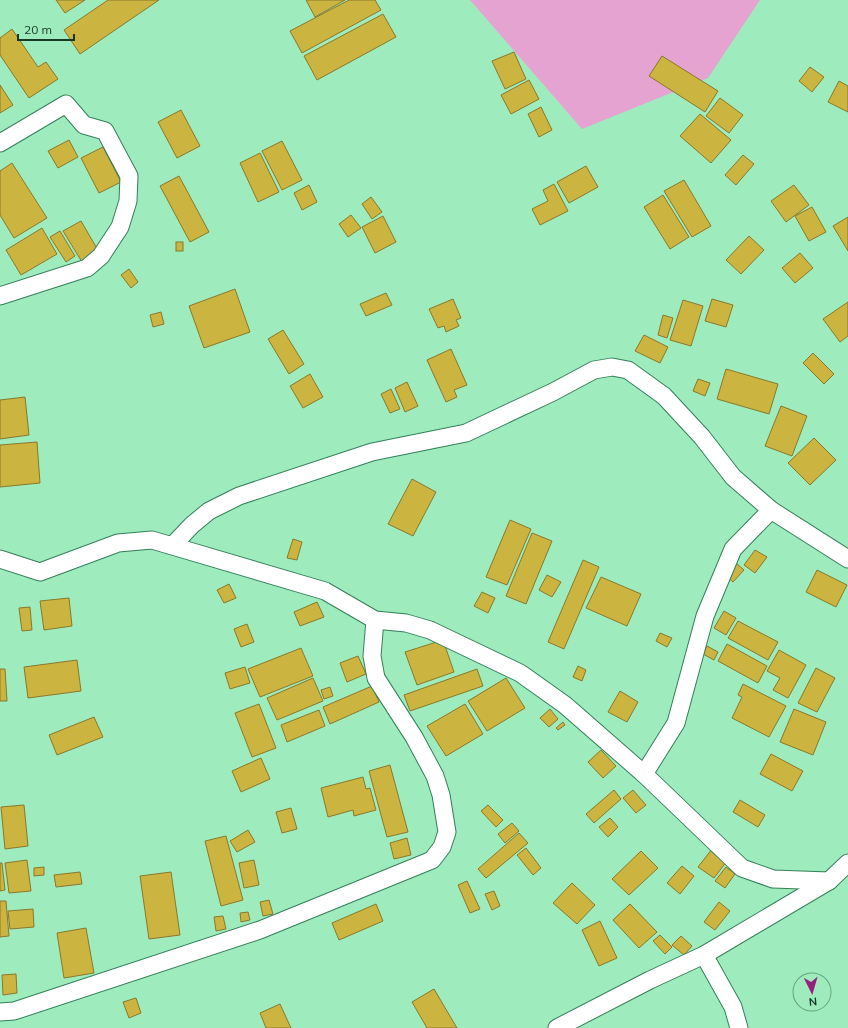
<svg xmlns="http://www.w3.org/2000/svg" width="848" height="1028" viewBox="0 0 848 1028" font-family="Mulish,sans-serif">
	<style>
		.green { fill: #e4a3d0 }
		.building { fill: #cbb43f; stroke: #89792b }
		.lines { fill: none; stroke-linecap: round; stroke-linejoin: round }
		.street-casing { stroke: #338058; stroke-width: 19 }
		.street { stroke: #fff; stroke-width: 17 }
	</style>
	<rect width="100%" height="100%" fill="#9eebbe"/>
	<polygon class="green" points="470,0 760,0 708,78 582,129"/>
	<g class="building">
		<polygon points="56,0 85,0 65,13"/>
		<polygon points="108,0 159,0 80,54 64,30"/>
		<polygon points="306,0 345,0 315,17"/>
		<polygon points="349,0 375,0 381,10 302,53 290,31"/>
		<polygon points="383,14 396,37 317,80 304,56"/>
		<polygon points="12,29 38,67 46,62 58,79 29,98 0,55 0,38"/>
		<polygon points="514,52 526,79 505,89 492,61"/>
		<polygon points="662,56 718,91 705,112 649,76"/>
		<polygon points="810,67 824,77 812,92 799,81"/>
		<polygon points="529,80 539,99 511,114 501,95"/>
		<polygon points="839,81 848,86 848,112 828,102"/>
		<polygon points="0,85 13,105 0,113"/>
		<polygon points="720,98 743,115 729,133 706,116"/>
		<polygon points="541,107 552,130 539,137 528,114"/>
		<polygon points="181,110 200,146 177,158 158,122"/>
		<polygon points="700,114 731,140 711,163 680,136"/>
		<polygon points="69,140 78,157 58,168 48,151"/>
		<polygon points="282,141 302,180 282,190 262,151"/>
		<polygon points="103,147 121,182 99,193 81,158"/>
		<polygon points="260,153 279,192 258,202 240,163"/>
		<polygon points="743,155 754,164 736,185 725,175"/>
		<polygon points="12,163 47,218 14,238 0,215 0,171"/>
		<polygon points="586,166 598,187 569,203 557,182"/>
		<polygon points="179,176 209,232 190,242 160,186"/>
		<polygon points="684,180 711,226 692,237 664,191"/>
		<polygon points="554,184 568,211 540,225 532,209 548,201 543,190"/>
		<polygon points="309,185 317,202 302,210 294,193"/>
		<polygon points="794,185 809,205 786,222 771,201"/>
		<polygon points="663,195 689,237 670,249 644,207"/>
		<polygon points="371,197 382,212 372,219 362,204"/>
		<polygon points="812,207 826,232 809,241 795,216"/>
		<polygon points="351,215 361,228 348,237 339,224"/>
		<polygon points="383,216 396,242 375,253 362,227"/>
		<polygon points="848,217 848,251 833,226"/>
		<polygon points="81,221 99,252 82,262 63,231"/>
		<polygon points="42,228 57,254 21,275 6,250"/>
		<polygon points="60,231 75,256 66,262 50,237"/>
		<polygon points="749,236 764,250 741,274 726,260"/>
		<rect x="176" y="242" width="7" height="9"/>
		<polygon points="800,253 813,268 795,283 782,268"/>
		<polygon points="129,269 138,282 131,288 121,275"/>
		<polygon points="235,289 250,332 204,348 189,306"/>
		<polygon points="386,293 392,305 366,316 360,304"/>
		<polygon points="453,299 461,318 456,320 459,326 446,332 444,326 438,328 429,309"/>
		<polygon points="712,299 733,305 726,327 705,321"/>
		<polygon points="683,300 703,306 691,346 670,340"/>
		<polygon points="848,302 848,336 840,342 823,319"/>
		<polygon points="161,312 164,324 153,327 150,315"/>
		<polygon points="663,315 673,318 667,338 658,335"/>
		<polygon points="283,330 304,364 289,374 268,339"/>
		<polygon points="644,335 668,347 660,363 635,351"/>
		<polygon points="451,349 467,385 454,390 457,397 446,402 427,360"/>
		<polygon points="813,353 834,374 824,384 803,363"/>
		<polygon points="726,369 778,384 769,414 717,399"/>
		<polygon points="310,374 323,397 303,408 290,386"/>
		<polygon points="698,379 710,383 705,396 693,391"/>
		<polygon points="407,382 418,406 405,412 395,388"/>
		<polygon points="391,389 400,409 390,413 381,394"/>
		<polygon points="25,397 29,435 0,439 0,400"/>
		<polygon points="781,406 807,416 792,456 765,446"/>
		<polygon points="814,438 836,460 810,485 788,463"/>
		<polygon points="37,442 40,483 0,487 0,445"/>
		<polygon points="412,479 436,492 413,536 388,524"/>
		<polygon points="510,520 531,529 507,585 486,577"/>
		<polygon points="532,533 552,541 526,604 506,596"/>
		<polygon points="293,539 302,542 297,560 287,558"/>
		<polygon points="755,550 767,557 755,573 744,565"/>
		<polygon points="583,560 599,567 564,649 548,642"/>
		<polygon points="736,563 744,570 733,582 725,575"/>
		<polygon points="817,570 847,585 836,607 806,592"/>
		<polygon points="547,575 561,582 552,597 539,590"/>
		<polygon points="601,577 641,594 627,626 586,608"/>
		<polygon points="229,584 236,598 224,603 217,590"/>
		<polygon points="482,592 495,598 488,613 474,606"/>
		<polygon points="69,598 72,626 44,630 40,601"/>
		<polygon points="317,602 324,617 300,626 294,612"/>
		<polygon points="30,607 32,630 22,631 19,608"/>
		<polygon points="724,611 736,618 726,635 714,628"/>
		<polygon points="738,621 778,642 768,660 728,638"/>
		<polygon points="247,624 254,642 241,647 234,629"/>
		<polygon points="660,633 672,638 667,647 656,641"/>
		<polygon points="443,640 454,672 417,685 405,652"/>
		<polygon points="727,644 767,666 758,683 718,661"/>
		<polygon points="707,646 718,652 714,660 703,654"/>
		<polygon points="301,648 313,676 260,697 248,669"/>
		<polygon points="779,650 806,665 788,698 773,690 780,678 767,671"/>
		<polygon points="358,656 366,674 347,682 340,663"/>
		<polygon points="77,660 81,691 28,698 24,667"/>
		<polygon points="578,666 586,670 582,681 573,677"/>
		<polygon points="245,667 250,683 230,689 225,673"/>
		<polygon points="816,668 835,678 817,712 798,703"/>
		<polygon points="0,669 5,669 7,701 0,701"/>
		<polygon points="477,669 483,686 410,711 404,695"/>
		<polygon points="313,678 323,701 277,720 267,698"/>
		<polygon points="506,678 525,708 487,731 468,701"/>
		<polygon points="743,684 786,706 769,737 732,718 742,697 738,695"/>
		<polygon points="372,686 379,702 330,724 323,707"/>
		<polygon points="330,687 333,696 324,699 321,690"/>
		<polygon points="620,691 638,702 627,722 608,712"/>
		<polygon points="259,704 276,748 252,757 235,713"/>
		<polygon points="465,704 483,734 446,756 427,726"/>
		<polygon points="550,709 558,719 549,727 540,718"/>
		<polygon points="794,709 826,722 813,755 780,742"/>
		<polygon points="319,710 325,726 287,742 281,725"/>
		<polygon points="94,717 103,737 57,755 49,735"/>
		<polygon points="563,722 565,725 558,730 556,728"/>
		<polygon points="601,750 616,766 603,778 588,762"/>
		<polygon points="771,754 803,771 792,791 760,774"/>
		<polygon points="261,758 270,779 241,792 232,771"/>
		<polygon points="390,765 408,832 387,837 369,771"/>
		<polygon points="363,777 366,789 370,788 376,810 354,816 353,810 328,817 321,788"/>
		<polygon points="614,790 621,799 594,823 586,814"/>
		<polygon points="633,790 646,805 636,813 623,798"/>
		<polygon points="740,800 765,815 758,827 733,812"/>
		<polygon points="24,805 28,846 5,849 1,807"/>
		<polygon points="488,805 503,820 496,827 481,811"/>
		<polygon points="291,808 297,829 282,833 276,812"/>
		<polygon points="610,818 618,827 608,837 599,827"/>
		<polygon points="512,823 519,831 505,843 498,834"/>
		<polygon points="248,830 255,842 237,852 230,841"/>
		<polygon points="519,833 528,843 486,878 478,869"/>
		<polygon points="226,836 243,900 221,906 205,841"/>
		<polygon points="407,838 411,855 394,859 390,843"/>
		<polygon points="526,848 541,868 533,875 517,855"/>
		<polygon points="712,849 727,861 714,878 698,867"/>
		<polygon points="641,851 658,868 629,895 612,879"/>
		<polygon points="27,860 31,891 9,893 5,863"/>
		<polygon points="254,860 259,885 244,888 239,863"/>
		<polygon points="0,863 2,863 5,890 0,891"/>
		<polygon points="682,866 694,876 680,894 667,883"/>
		<polygon points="44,867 44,875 34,876 34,868"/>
		<polygon points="726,867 735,874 725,888 715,881"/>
		<polygon points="80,872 82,884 56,887 54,875"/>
		<polygon points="171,872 180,935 149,939 140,876"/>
		<polygon points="467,881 480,909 470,913 458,885"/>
		<polygon points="572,883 595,905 577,924 553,903"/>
		<polygon points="494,891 500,906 492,910 485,894"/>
		<polygon points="269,900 273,914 263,916 260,902"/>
		<polygon points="0,901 6,901 9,936 0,937"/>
		<polygon points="719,902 730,911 715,930 704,922"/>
		<polygon points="376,904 383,921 339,940 332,923"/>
		<polygon points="630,904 657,932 639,948 613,920"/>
		<polygon points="33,909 34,927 10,929 8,911"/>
		<polygon points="248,912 250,920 241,922 240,913"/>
		<polygon points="223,916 226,929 216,931 214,917"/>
		<polygon points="600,921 617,958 599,966 582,930"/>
		<polygon points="86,928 94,973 64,978 57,933"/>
		<polygon points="660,935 672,947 665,954 653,941"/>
		<polygon points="681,936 692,946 684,955 672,945"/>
		<polygon points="16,974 17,993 3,995 2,975"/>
		<polygon points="434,989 457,1028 427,1028 412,1002"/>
		<polygon points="136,998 141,1013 129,1018 123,1002"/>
		<polygon points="280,1004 291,1028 266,1028 260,1013"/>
	</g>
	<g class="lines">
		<defs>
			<g id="street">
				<polyline points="0,143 66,104 84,125 105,131 129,176 128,201 120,227 101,256 87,268 0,296"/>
				<polyline points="173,545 192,525 209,511 239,496 372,452 466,433 553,392 594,370 612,367 628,370 664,396 702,437 733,477 771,510 848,559"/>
				<polyline points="0,559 40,572 118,543 152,540 325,591 375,620 406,623 430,630 520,673 565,705 644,774 742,868 773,879 829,881"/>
				<polyline points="644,774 676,723 705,616 733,549 771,510"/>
				<polyline points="0,1012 14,1011 260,930 432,860 442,847 447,832 441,795 435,776 414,737 376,678 372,656 375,620"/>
				<polyline points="557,1028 650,980 704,955"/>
				<polyline points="739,1028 733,1007 704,955 829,881 848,863"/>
			</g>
		</defs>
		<use href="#street" class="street-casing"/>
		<use href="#street" class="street"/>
	</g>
	<g transform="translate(812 992) rotate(175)"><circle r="19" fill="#9eebbe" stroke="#68a382"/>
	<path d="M0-3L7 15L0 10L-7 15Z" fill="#95207d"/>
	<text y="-6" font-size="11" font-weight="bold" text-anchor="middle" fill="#183827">N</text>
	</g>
	<path d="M18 34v6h56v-6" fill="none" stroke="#183827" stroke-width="2"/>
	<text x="24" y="34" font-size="12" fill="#183827" stroke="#9eebbe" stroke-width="3" paint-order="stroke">20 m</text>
</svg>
